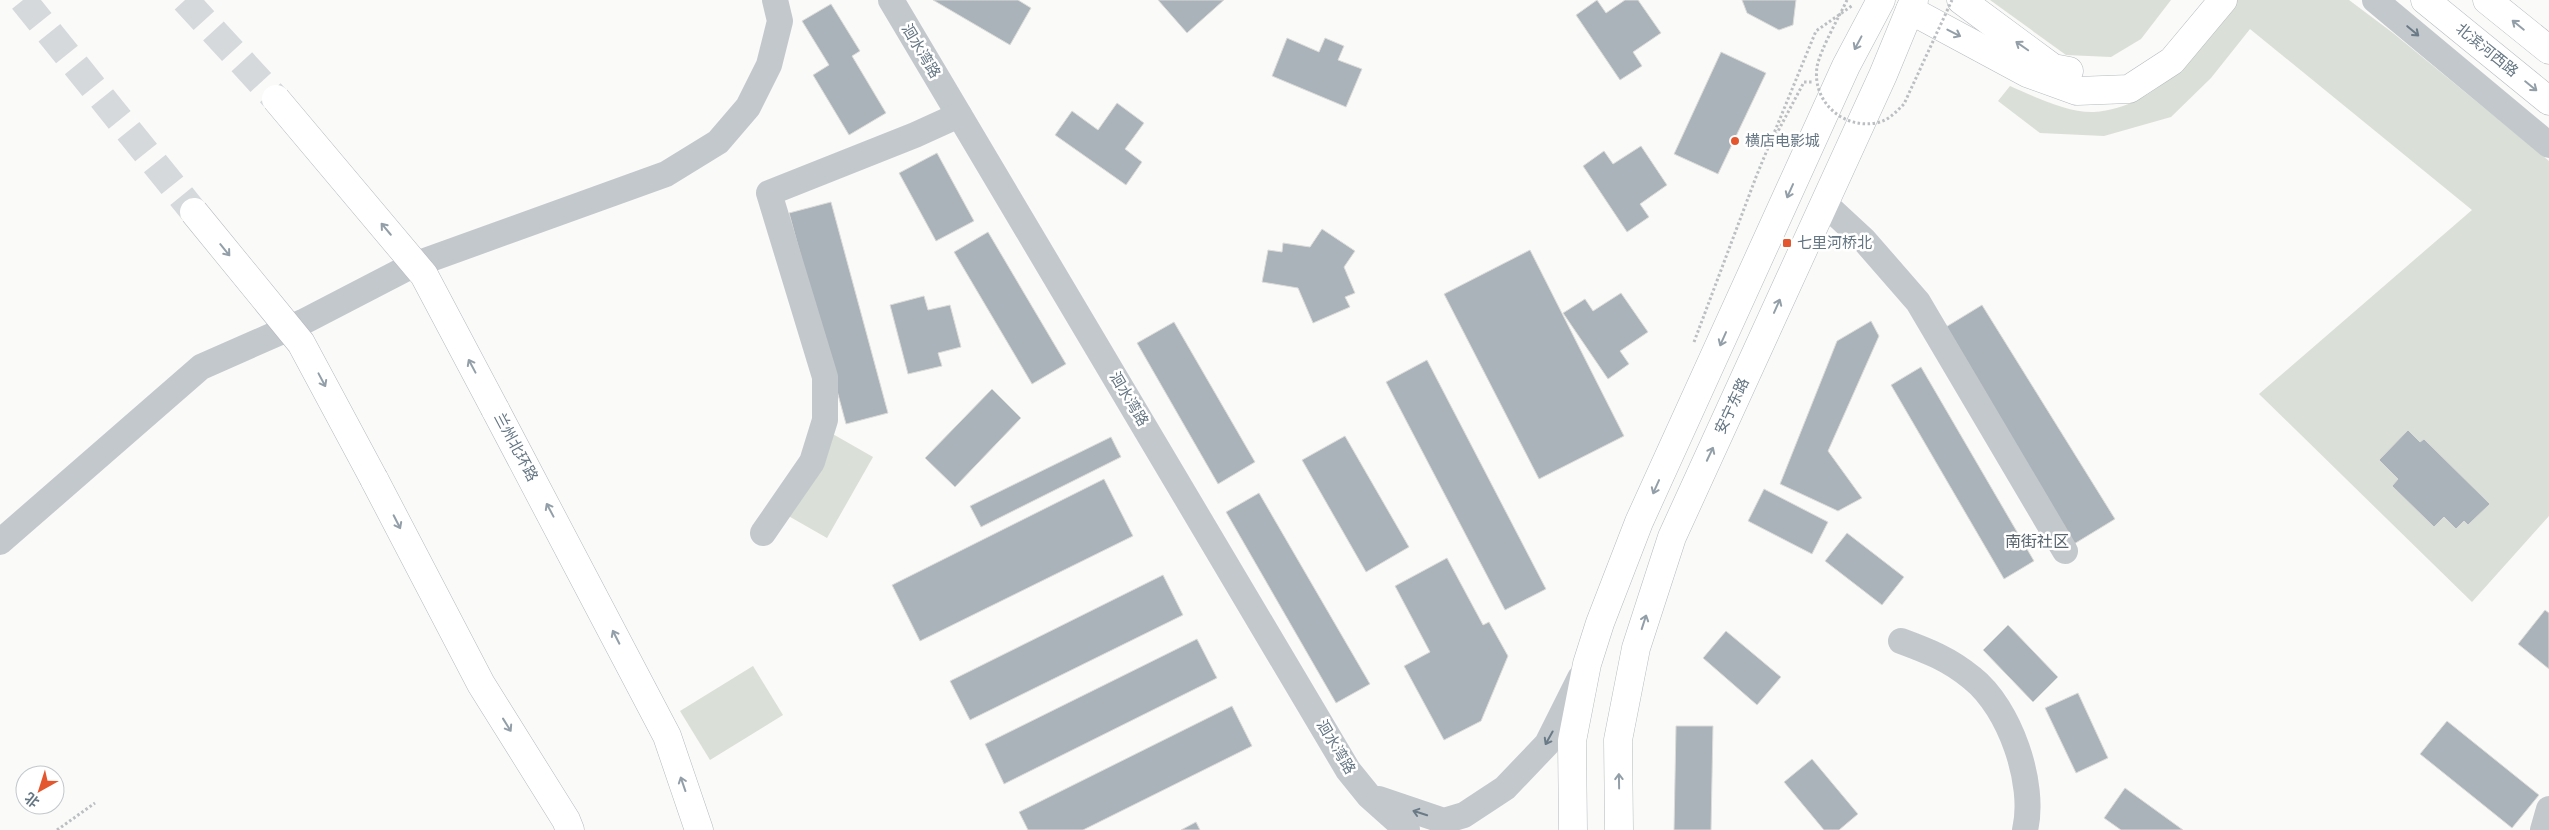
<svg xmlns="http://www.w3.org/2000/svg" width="2549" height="830" viewBox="0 0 2549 830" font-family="Signika,'Noto Sans SC',sans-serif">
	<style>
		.green { fill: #dadfd7 }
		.building { fill: #aab3b9; stroke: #dcdcda }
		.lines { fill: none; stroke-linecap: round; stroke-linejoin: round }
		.highway-tunnel { stroke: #d5d9db; stroke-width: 28; stroke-dasharray: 28 14; stroke-linecap: butt }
		.major-casing { stroke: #b5babe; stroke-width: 29 }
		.highway-casing { stroke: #b4b9bd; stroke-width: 29 }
		.path { stroke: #bbbfc2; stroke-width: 3; stroke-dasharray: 2.5 2.5; stroke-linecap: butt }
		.minor { stroke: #c3c8cc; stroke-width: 26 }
		.major { stroke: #fff; stroke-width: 28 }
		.highway { stroke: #fff; stroke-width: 28 }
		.highway-bridge-casing { stroke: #b4b9bd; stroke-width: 29; stroke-linecap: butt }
		.path-bridge { stroke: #bbbfc2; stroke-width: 3; stroke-dasharray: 2.5 2.5; stroke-linecap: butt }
		.highway-bridge { stroke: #fff; stroke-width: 28 }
		.oneway { stroke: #939fa8 }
		.oneway2 { stroke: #6a7a87 }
		.poi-dot { fill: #e4572e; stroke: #fff; stroke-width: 2 }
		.labels { text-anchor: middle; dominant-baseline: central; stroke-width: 5; stroke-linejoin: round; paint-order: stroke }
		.street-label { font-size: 15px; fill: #657683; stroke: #fff }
		.poi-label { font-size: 15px; fill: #657683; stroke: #fff; text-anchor: start }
		.neighbourhood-label { font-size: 16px; fill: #57646e; stroke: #fff }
	</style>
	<rect width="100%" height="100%" fill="#fafaf8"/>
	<g class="green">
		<polygon points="1990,0 2171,0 2141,39 2111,57 2066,55"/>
		<path d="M2237,0H2349L2393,33L2549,161V516L2472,602L2259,394L2472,210L2250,29L2211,78L2171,117L2104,136L2040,133L1998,101L2010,86C2033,96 2068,113 2094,112C2160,107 2201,48 2237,0Z"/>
		<polygon points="831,433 873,457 827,538 785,514"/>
		<polygon points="753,666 783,715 710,760 680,711"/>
	</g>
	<g class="building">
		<polygon points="933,0 1018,0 1031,8 1010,45"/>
		<polygon points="1158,0 1224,0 1187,33"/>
		<polygon points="1597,0 1606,13 1625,0 1638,0 1661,33 1633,52 1642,66 1620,80 1576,15"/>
		<polygon points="1742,0 1796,0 1793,25 1779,30 1747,13"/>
		<polygon points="831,4 860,51 852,56 886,113 849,135 813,75 829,65 802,21"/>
		<polygon points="1287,38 1319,52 1325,38 1344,46 1338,60 1362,69 1346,107 1272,76"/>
		<polygon points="1721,52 1766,73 1718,174 1674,154"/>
		<polygon points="1117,103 1144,123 1125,149 1142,162 1126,185 1055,135 1072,111 1098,130"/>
		<polygon points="1641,146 1667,185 1640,204 1649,217 1627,232 1583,166 1604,151 1613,164"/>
		<polygon points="937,153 974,221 936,241 899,173"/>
		<polygon points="831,202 888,413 846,424 789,213"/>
		<polygon points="1322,229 1355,251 1344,267 1355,293 1345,297 1350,307 1313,323 1298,288 1262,282 1268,250 1282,252 1283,243 1310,247"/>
		<polygon points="988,232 1066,364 1032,384 954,252"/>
		<polygon points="1530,250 1624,436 1539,479 1444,294"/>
		<polygon points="1621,293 1648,332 1620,351 1629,364 1608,379 1563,313 1585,299 1593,311"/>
		<polygon points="924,296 928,310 950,305 961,347 938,353 942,366 908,374 890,305"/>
		<polygon points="1982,305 2115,519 2074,544 1941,330"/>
		<polygon points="1871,321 1879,336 1828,451 1862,498 1838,511 1780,484 1837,341"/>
		<polygon points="1174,322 1255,462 1218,484 1137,343"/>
		<polygon points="1427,360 1546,589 1505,610 1386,382"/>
		<polygon points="1921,367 2034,561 2004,579 1891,385"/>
		<polygon points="992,389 1021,418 955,487 925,458"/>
		<polygon points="2408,430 2420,442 2424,439 2490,504 2468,525 2464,521 2456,529 2444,517 2434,527 2392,486 2398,479 2379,460"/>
		<polygon points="1345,436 1409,547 1366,572 1302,460"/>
		<polygon points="1111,437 1121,457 981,527 970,506"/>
		<polygon points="1104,479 1133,536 920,641 892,585"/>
		<polygon points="1764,489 1828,522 1812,554 1748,521"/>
		<polygon points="1259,493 1370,684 1336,703 1226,512"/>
		<polygon points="1847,533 1904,577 1882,605 1825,561"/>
		<polygon points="1447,558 1483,625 1489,622 1508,656 1481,721 1444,740 1404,666 1430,652 1395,586"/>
		<polygon points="1163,575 1183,615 970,720 950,681"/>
		<polygon points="2545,610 2549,613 2549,669 2518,644"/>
		<polygon points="2008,625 2058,677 2033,702 1983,650"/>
		<polygon points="1726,631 1781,677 1757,705 1703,658"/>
		<polygon points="1197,639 1217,678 1004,784 985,744"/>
		<polygon points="2078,693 2108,758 2076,773 2045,708"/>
		<polygon points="1232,706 1252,746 1083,830 1028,830 1019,812"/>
		<polygon points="2447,721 2539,795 2512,828 2420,754"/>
		<polygon points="1676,726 1713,726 1711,830 1674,830"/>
		<polygon points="1812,759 1858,814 1839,830 1824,830 1784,782"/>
		<polygon points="2125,788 2183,830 2121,830 2104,818"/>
		<polygon points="1196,822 1200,830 1181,830"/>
	</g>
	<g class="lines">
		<g class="highway-tunnel">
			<polyline points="23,0 194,212"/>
			<polyline points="185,0 276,99"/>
		</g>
		<defs>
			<g id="major">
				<polyline points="1961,0 2053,68 2069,71"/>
				<polyline points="2425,0 2549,101"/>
				<polyline points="2487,0 2549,50"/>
				<polyline points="1910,10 2027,73 2077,91 2129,89 2172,61 2223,0"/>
				<polyline points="1573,830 1572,741 1587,664 1600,623 1639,522 1846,66 1881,0"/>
				<polyline points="1619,830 1618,740 1636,648 1672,537 1883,75 1914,0"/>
			</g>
			<g id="highway">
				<polyline points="495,409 667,736 699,830"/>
				<polyline points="374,479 481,684 566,820 570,830"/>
			</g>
		</defs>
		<use href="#major" class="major-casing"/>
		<use href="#highway" class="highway-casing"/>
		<g class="path">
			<polyline points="1776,135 1804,82 1814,82"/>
			<polyline points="1694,342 1756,177 1816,31 1853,5"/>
			<polyline points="57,830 95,803"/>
		</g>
		<g class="minor">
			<polyline points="891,0 1348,770 1369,796 1407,830"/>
			<polyline points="2375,0 2549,145"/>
			<polyline points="1824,203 1864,240 1918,302 2065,551"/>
			<polyline points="763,533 812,462 825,420 825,377 769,193 915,135 959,115"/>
			<polyline points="0,542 201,367 303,322 411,266 666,174 718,142 748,107 769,65 780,21 775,0"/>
			<path d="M1901,641C1928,651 1949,659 1972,678C2010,708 2036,784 2025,830"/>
			<polyline points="1379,799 1444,821 1464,815 1505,788 1547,744 1580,678"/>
			<polyline points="2543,830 2549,809"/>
		</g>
		<use href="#major" class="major"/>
		<use href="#highway" class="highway"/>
		<defs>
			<g id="highway-bridge">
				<polyline points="276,99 424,275 495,409"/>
				<polyline points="194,212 301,343 374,479"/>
			</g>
		</defs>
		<use href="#highway-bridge" class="highway-bridge-casing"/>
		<path class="path-bridge" d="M1847,0C1839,17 1820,50 1817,67C1812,101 1842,129 1876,123C1888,121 1896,112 1904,104L1952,0"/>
		<use href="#highway-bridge" class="highway-bridge"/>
	</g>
	<defs><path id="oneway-shaft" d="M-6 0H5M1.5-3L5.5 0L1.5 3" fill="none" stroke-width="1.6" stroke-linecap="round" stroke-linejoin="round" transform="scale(1.25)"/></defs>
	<g class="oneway">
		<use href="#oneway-shaft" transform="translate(2518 25) rotate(-141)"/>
		<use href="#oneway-shaft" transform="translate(1954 33) rotate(27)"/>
		<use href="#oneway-shaft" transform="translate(1858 43) rotate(118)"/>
		<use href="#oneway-shaft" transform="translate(2022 46) rotate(-145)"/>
		<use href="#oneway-shaft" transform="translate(2531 86) rotate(39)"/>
		<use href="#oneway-shaft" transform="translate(1790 191) rotate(114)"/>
		<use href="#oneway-shaft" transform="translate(386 229) rotate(-130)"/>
		<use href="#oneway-shaft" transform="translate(225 250) rotate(51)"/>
		<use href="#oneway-shaft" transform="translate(1777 306) rotate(-66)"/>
		<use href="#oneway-shaft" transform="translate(1723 339) rotate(114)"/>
		<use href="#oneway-shaft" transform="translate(472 366) rotate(-118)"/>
		<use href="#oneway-shaft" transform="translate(322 380) rotate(62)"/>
		<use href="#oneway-shaft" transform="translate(1710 454) rotate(-65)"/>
		<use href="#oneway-shaft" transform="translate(1656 487) rotate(114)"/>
		<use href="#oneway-shaft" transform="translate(550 510) rotate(-118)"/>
		<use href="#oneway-shaft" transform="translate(397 522) rotate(63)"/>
		<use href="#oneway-shaft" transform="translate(1644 622) rotate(-72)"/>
		<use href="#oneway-shaft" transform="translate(616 637) rotate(-117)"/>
		<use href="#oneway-shaft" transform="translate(507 725) rotate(58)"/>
		<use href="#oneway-shaft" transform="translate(1619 781) rotate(-91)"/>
		<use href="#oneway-shaft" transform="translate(683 784) rotate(-109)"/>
	</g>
	<g class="oneway2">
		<use href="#oneway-shaft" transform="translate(2413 31) rotate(40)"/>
		<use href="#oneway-shaft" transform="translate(1549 738) rotate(119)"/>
		<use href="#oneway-shaft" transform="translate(1420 813) rotate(-162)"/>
	</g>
	<g class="poi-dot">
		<circle cx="1735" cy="141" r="5"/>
		<rect x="1782" y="238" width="10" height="10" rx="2.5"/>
	</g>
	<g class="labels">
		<g class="street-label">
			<text transform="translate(2487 50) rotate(39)">北滨河西路</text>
			<text transform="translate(921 51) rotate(59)">洄水湾路</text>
			<text transform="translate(1129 399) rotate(59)">洄水湾路</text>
			<text transform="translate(1732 406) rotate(-65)">安宁东路</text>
			<text transform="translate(516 447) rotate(62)">兰州北环路</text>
			<text transform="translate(1336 747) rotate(59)">洄水湾路</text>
		</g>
		<g class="poi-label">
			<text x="1745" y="141">横店电影城</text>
			<text x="1797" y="243">七里河桥北</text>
		</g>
		<g class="neighbourhood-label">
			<text x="2037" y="542">南街社区</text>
		</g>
	</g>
	<g transform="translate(40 790) rotate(219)"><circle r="24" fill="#ffffff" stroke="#c1c8cd"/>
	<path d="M0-4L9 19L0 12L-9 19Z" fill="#e4572e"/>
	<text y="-8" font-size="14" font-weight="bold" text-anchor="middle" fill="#657683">北</text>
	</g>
</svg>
